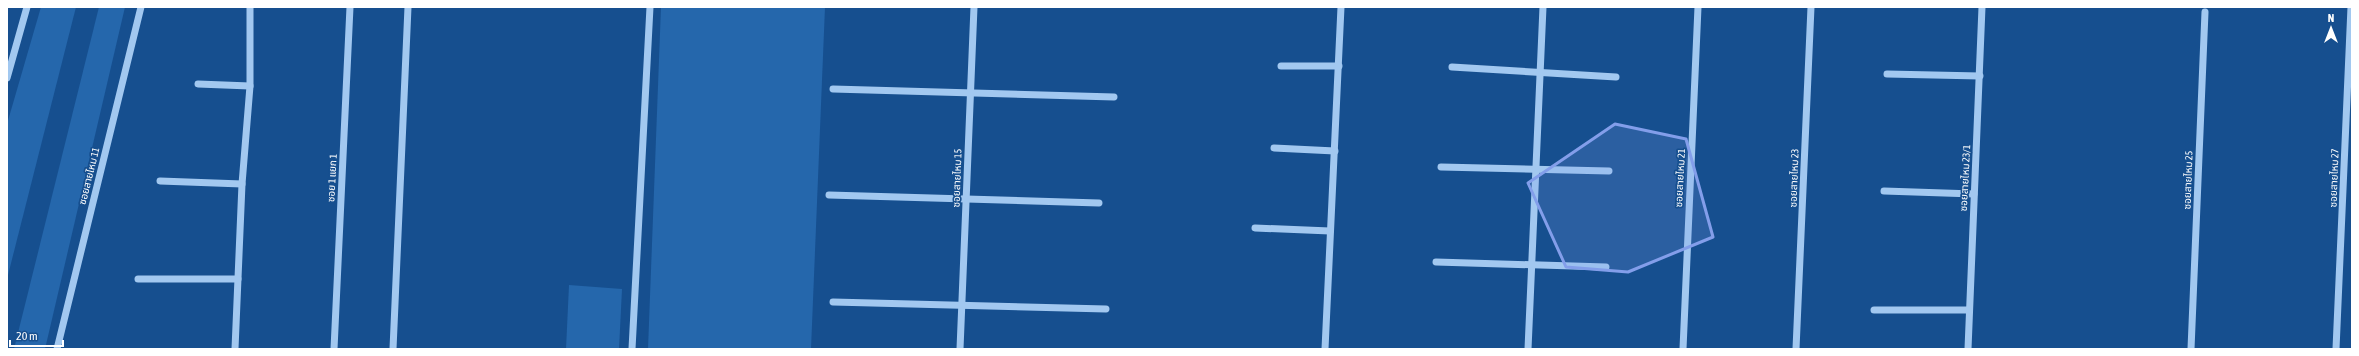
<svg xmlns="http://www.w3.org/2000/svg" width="2359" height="356" viewBox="0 0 2359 356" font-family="'Asap Condensed','Noto Sans Thai',sans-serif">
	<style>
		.green { fill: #2567ac }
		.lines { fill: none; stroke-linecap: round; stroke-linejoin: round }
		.minor { stroke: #a2c8f0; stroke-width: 7 }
		.marked { fill: #839eea; fill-opacity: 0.2; stroke: #839eea; stroke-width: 3; stroke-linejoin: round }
		.labels { text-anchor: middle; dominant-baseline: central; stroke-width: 3.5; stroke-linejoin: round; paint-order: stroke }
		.street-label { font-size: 10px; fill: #fff; stroke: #164f8f }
	</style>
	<rect width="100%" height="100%" fill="#164f8f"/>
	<g class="green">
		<polygon points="41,7 76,7 7,279 7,124"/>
		<polygon points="99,7 125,7 45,349 14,349"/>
		<polygon points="661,7 825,7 811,349 648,349"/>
		<polygon points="569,285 622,289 619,349 566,349"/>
	</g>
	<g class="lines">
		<g class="minor">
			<polyline points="1281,66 1339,66"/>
			<polyline points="1452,67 1616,77"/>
			<polyline points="1887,74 1980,76"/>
			<polyline points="7,78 27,7"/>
			<polyline points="198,84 250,86"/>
			<polyline points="833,89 1114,97"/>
			<polyline points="1274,148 1335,151"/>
			<polyline points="1441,167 1609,171"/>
			<polyline points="160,181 242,184"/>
			<polyline points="1884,191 1974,194"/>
			<polyline points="829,195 1099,203"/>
			<polyline points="1255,228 1330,231"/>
			<polyline points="1436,262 1606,267"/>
			<polyline points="138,279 238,279"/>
			<polyline points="833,302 1106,309"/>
			<polyline points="1874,310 1969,310"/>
			<polyline points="57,349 141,7"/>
			<polyline points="235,349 242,184 250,86 250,7"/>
			<polyline points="334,349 350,7"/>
			<polyline points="393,349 408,7"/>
			<polyline points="632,349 650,7"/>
			<polyline points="960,349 974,7"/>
			<polyline points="1325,349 1341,7"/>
			<polyline points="1528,349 1543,7"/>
			<polyline points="1683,349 1698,7"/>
			<polyline points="1796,349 1811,7"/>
			<polyline points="1968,349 1982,7"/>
			<polyline points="2191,349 2205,12"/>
			<polyline points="2336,349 2351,7"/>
		</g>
	</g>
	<path class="marked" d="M1615,124L1686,139L1713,237L1628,272L1566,267L1528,183Z"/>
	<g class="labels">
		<g class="street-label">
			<text transform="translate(89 176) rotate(-76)">ซอยสายไหม 11</text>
			<text transform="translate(332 178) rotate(-87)">ซอย 1 แยก 1</text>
			<text transform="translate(957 178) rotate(-88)">ซอยสายไหม 15</text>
			<text transform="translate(1680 178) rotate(-87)">ซอยสายไหม 21</text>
			<text transform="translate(1794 178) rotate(-88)">ซอยสายไหม 23</text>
			<text transform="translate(1965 178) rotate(-87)">ซอยสายไหม 23/1</text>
			<text transform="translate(2334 178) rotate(-88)">ซอยสายไหม 27</text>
			<text transform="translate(2188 180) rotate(-88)">ซอยสายไหม 25</text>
		</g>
	</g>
	<rect width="2359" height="356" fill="none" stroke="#ffffff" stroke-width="16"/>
	<g transform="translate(2331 28)" stroke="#164f8f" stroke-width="3" paint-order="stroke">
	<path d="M0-3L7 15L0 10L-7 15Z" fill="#ffffff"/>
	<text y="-6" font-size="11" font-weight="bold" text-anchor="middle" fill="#ffffff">N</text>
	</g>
	<path d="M10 340v6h53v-6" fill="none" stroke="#ffffff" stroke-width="2"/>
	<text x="16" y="340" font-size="12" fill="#ffffff" stroke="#164f8f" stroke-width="3" paint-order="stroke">20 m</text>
</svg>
